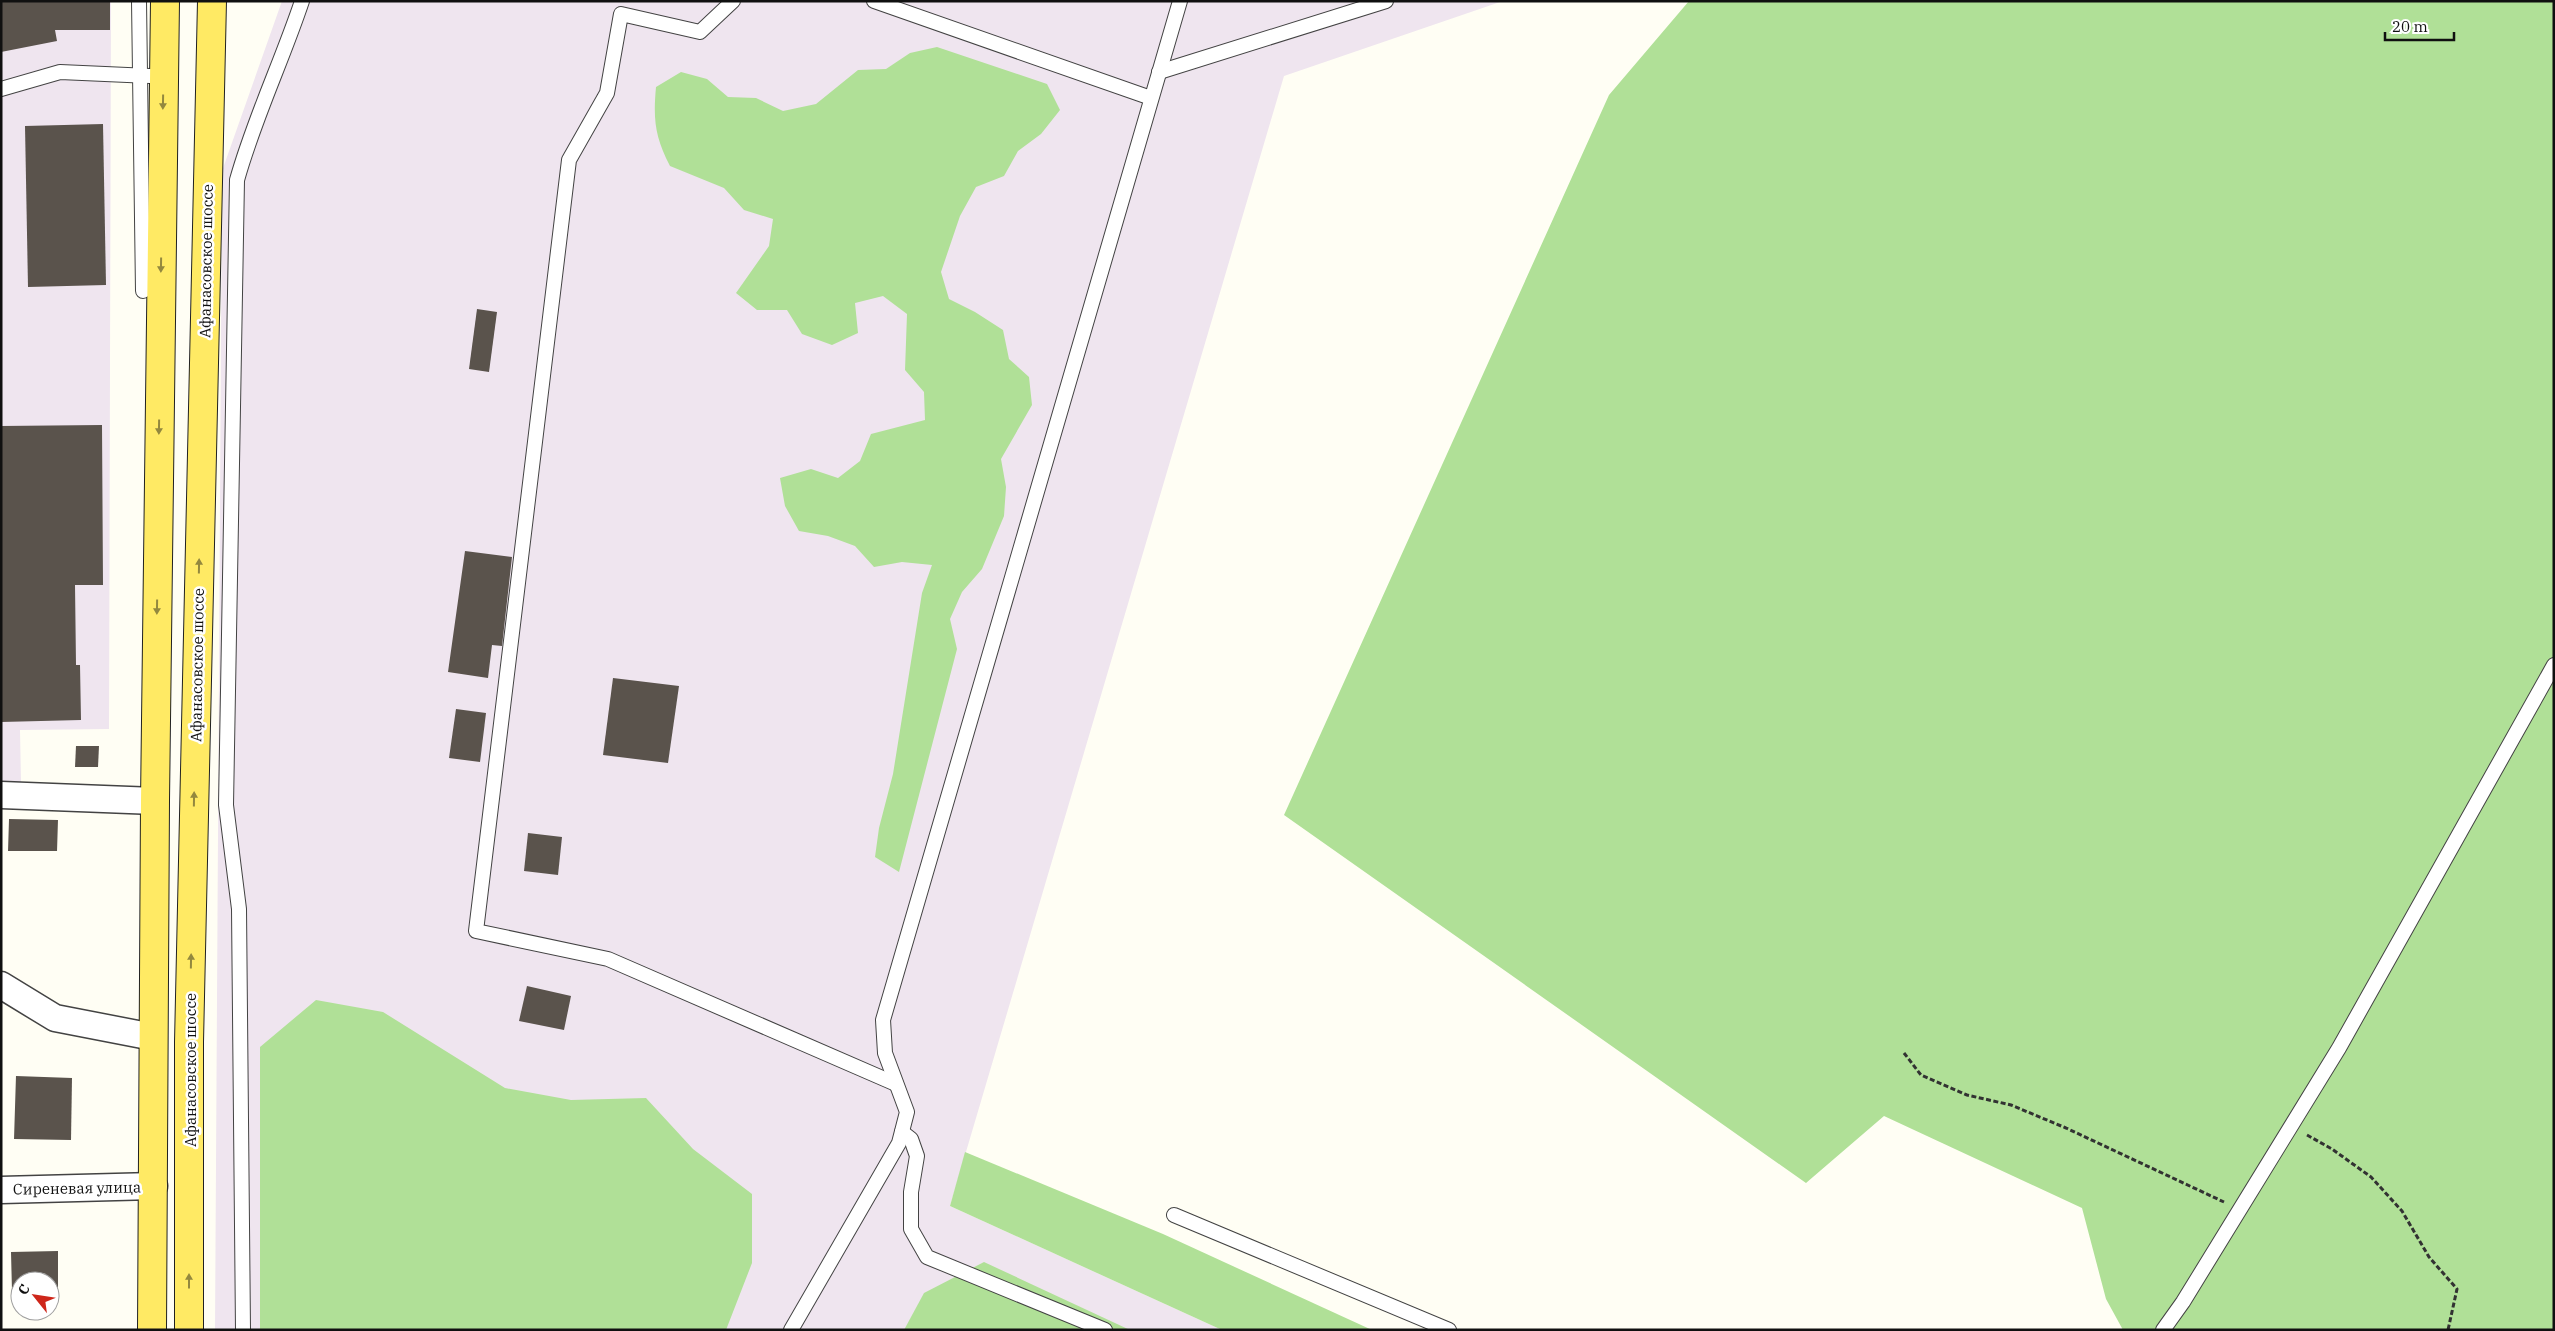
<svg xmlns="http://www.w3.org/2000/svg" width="2555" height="1331" viewBox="0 0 2555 1331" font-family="'IBM Plex Serif',serif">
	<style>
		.industrial { fill: #efe5ef }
		.forest { fill: #b0e097 }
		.building { fill: #5a534c }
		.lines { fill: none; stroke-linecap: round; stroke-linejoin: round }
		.service-casing { stroke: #434343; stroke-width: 16 }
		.minor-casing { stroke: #434343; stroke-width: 29 }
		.primary-casing { stroke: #212121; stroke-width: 30 }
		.path { stroke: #323232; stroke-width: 3; stroke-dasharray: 5 2.5; stroke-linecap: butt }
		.service { stroke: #fff; stroke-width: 14 }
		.minor { stroke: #fff; stroke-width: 26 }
		.primary { stroke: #ffea64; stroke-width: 28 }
		.oneway { fill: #93883e }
		.labels { text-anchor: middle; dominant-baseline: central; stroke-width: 5; stroke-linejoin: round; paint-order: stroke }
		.street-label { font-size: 15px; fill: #101010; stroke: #fff }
	</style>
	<rect width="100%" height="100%" fill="#fffef4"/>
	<g class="industrial">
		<polygon points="1,1 111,1 109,729 20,730 21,783 1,781"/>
		<polygon points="282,1 1503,1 1284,76 950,1206 1222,1330 215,1330 222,171"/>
	</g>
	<g class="forest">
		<polygon points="1689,1 2554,1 2554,1330 2123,1330 2106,1299 2082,1208 1884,1116 1806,1183 1284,815 1609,95"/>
		<path d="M937,47L1047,84L1060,110L1041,134L1018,151L1004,176L976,187L960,216L941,272L949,299L975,312L1003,330L1009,359L1029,377L1032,405L1001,459L1006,487L1004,516L982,569L962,592L950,619L957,649L899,872L875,857L879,828L893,774L922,593L932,565L902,562L874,567L855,546L828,536L799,531L785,506L780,478L811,469L838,478L860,461L871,434L925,420L924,392L905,370L907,314L883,296L855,303L858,333L832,345L802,334L787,310H757L736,293L769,246L773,219L744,210L724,188L670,166C655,137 653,120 656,87L681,72L707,79L728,97L756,98L783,111L816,104L858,70L886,69L910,53Z"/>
		<polygon points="316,1000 383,1012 505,1088 571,1100 646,1098 693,1149 752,1194 752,1263 726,1330 260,1330 260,1047"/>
		<polygon points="965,1152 1163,1234 1372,1330 1222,1330 950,1206"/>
		<polygon points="984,1262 1130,1330 904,1330 924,1293"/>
	</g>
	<g class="building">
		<polygon points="1,1 110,1 110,30 55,30 57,41 1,52"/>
		<polygon points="103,124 106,285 28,287 25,126"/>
		<polygon points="477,309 497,312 489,372 469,369"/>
		<polygon points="102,425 103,585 75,585 76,665 80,665 81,720 1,722 1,426"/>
		<polygon points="465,551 512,557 502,646 492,645 488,678 448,672"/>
		<polygon points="613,678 679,686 668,763 603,755"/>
		<polygon points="456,709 486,713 480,762 449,758"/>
		<polygon points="76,746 99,746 98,767 75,767"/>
		<polygon points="9,819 58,820 57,851 8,851"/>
		<polygon points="528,833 562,837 558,875 524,871"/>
		<polygon points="527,986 571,996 564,1030 519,1021"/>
		<polygon points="16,1076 72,1078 71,1140 14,1139"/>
		<polygon points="58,1251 58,1290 50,1291 50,1281 20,1281 20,1291 12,1291 11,1252"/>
	</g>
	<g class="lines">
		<defs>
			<g id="service">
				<polyline points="139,1 143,291"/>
				<polyline points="733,1 700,32 621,14 607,93 569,160 476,931 608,959 896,1084"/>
				<polyline points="874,1 1151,98"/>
				<polyline points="1159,72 1386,1"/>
				<polyline points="1,89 60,72 150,76"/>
				<polyline points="902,1132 911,1139 917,1156 911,1192 911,1229 927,1257 1105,1330"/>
				<polyline points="1174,1215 1449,1330"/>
				<path d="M243,1330L239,909L226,805L237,180C254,119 282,61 302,1"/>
				<polyline points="791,1330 899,1143 907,1112 885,1053 883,1020 1180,1"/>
				<polyline points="2163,1330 2183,1302 2339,1048 2554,665"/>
			</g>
			<g id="minor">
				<polyline points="1,795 155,801"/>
				<polyline points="1,985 55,1018 153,1037"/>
				<polyline points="1,1190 154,1186"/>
			</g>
			<g id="primary">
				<polyline points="152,1330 155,801 165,1"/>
				<polyline points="189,1330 189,1042 212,1"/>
			</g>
		</defs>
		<use href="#service" class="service-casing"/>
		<use href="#minor" class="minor-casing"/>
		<use href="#primary" class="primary-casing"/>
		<g class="path">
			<polyline points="1904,1053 1921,1075 1967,1095 2011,1105 2066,1128 2224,1202"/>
			<polyline points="2307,1135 2332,1149 2371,1177 2402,1211 2429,1257 2457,1289 2448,1330"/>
		</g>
		<use href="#service" class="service"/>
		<use href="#minor" class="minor"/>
		<use href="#primary" class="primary"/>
	</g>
	<defs><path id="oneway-solid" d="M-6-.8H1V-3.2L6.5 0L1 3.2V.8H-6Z" transform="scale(1.25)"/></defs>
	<g class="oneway">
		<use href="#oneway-solid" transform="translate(163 102) rotate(91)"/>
		<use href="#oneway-solid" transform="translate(161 265) rotate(91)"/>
		<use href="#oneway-solid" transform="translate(159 427) rotate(91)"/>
		<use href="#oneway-solid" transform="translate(199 566) rotate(-89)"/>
		<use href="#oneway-solid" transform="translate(157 607) rotate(91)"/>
		<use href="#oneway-solid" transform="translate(194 799) rotate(-89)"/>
		<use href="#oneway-solid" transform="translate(191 961) rotate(-89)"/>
		<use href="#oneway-solid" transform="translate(189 1281) rotate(-90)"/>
	</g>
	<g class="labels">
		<g class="street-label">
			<text transform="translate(206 261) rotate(-89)">Афанасовское шоссе</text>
			<text transform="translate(197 665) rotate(-89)">Афанасовское шоссе</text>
			<text transform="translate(190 1070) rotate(-90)">Афанасовское шоссе</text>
			<text transform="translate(77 1188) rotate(-1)">Сиреневая улица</text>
		</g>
	</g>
	<rect width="2555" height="1331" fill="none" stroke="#101010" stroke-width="5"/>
	<g transform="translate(35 1296) rotate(300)"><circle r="24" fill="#ffffff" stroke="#9f9f9f"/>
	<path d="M0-4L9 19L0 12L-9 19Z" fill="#ce261a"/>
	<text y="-8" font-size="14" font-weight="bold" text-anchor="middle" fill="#101010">С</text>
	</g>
	<path d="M2385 32v8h69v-8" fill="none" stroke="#101010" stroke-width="2.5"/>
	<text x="2392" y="32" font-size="15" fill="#101010" stroke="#ffffff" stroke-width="4" paint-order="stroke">20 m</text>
</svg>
